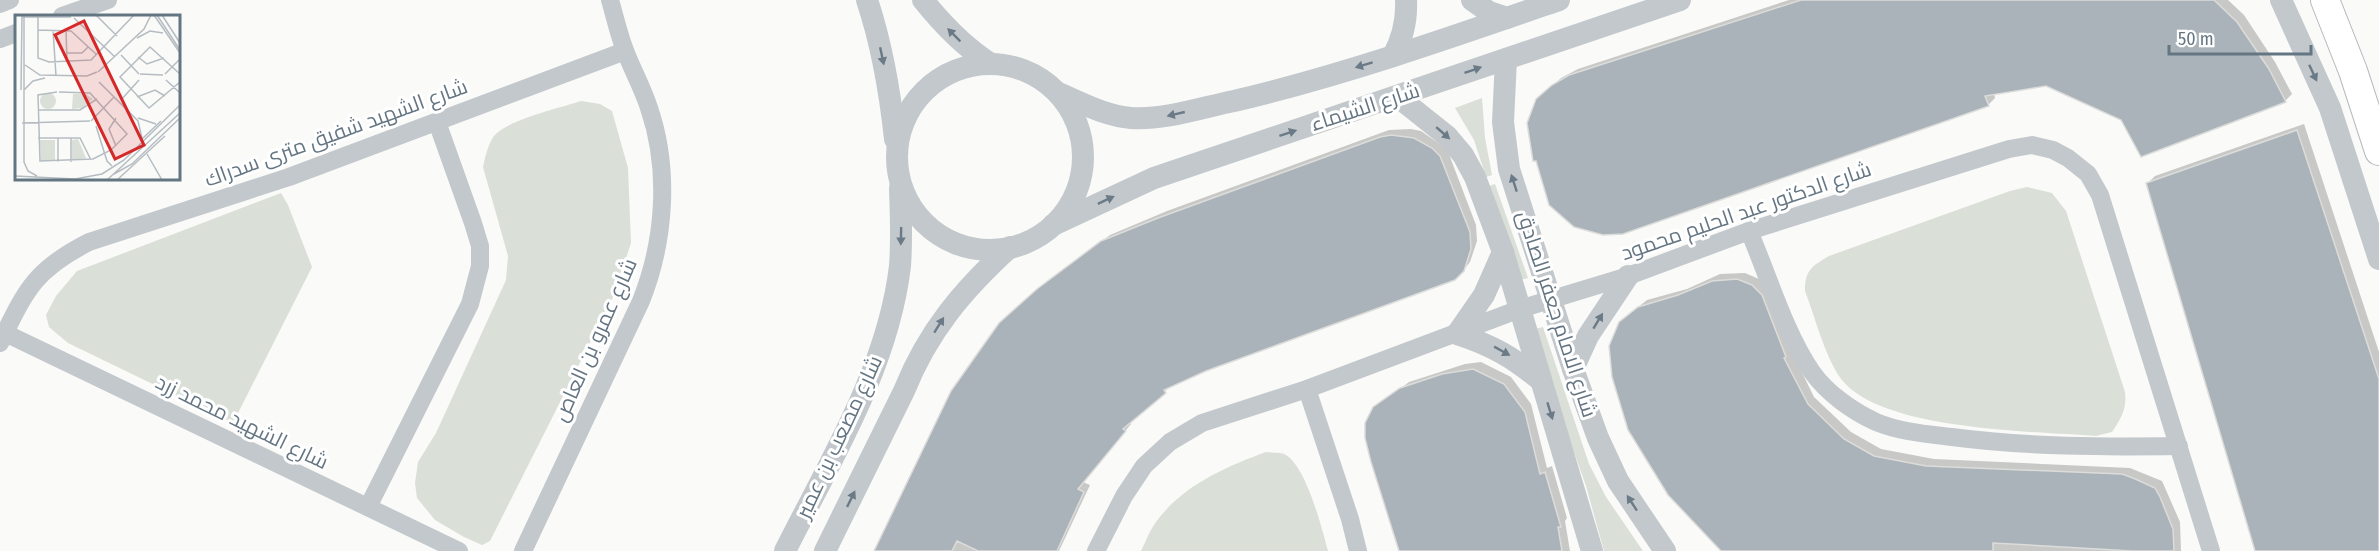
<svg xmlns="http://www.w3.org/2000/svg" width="2379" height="551" viewBox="0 0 2379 551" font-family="'Fira Sans Condensed',Cairo,sans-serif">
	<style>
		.green { fill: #dadfd7 }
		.shadow { fill: #0003 }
		.building { fill: #aab3b9; stroke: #dcdcda; stroke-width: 1.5 }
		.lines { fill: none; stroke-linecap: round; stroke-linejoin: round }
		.primary-casing { stroke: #b5babe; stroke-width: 30 }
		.minor { stroke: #c3c8cc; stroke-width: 18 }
		.tertiary { stroke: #c3c8cc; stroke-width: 22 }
		.primary { stroke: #fff; stroke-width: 28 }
		.oneway { fill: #6a7a87 }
		.labels { text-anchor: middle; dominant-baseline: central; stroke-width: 6; stroke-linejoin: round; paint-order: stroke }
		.street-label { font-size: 21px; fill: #657683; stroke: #fff }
		.inset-road { fill: none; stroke: #b5bdc2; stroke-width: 1.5 }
		.view { fill: #d62828; fill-opacity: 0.15; stroke: #d62828; stroke-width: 3 }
		.inset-edge { fill: none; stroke: #657683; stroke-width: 3 }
	</style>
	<rect width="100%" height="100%" fill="#fafaf8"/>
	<g class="green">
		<polygon points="1482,98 1485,138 1492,175 1486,177 1474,140 1455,108"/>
		<path d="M581,101L600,104L612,111L628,168L631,243L614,295L490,541L482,545L464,537L435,520L417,498L415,483L418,462L436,433L506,280L508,256L483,167C485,158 488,144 494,136C507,120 560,108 581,101Z"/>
		<polygon points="1495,184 1528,278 1520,280 1489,186"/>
		<path d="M2027,187L2052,193L2066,211L2125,392C2127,409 2121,419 2112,432L2096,436C2034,431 1875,431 1839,376C1824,353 1815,317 1805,291C1805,270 1812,266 1829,256L2010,191Z"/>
		<polygon points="281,193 288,205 312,267 233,423 68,343 49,327 46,315 56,296 77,271"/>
		<polygon points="1543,327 1589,464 1606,497 1643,551 1604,551 1586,486 1531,330"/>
		<path d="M1266,452C1271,453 1280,452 1284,454C1306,464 1322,529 1328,551H1141C1146,541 1150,530 1156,522C1182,486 1225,467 1266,452Z"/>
	</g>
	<g class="shadow">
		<polygon points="1789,0 2228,0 2244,15 2275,62 2292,94 2285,101 2122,119 2046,85 1994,93 1995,98 1988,105 1537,100 1561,78 1578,69"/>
		<polygon points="2304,124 2379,352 2379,551 2257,551 2148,183 2155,176"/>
		<polygon points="1411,129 1421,131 1447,149 1476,225 1477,241 1470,262 1462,272 1205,370 1172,385 1129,422 1131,424 1083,482 1090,485 1059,551 875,551 1008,316 1046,282 1110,235 1167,211 1389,130"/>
		<polygon points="1745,273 1759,279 1791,350 1814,397 1851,432 1881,449 1934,459 2130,468 2162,481 2180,522 2181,551 1725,551 1628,315 1647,300 1687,289 1720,274"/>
		<polygon points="1481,362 1511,377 1531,404 1547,468 1552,466 1567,518 1565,521 1570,551 1401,551 1375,408 1409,382 1465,364"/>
	</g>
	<g class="building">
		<polygon points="1801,0 2214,0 2237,22 2269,69 2286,102 2141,157 2121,120 2046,86 1985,96 1989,106 1623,234 1603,235 1574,227 1549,205 1536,161 1533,161 1527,123 1536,99 1552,85 1569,75"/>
		<polygon points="2297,130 2379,379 2379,551 2255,551 2146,183"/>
		<polygon points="1391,135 1414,138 1432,148 1440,156 1470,232 1471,249 1464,271 1455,280 1206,371 1164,390 1166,393 1123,429 1126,431 1078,489 1084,492 1057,551 978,551 957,541 952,551 874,551 951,391 999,323 1037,289 1101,241 1158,218 1380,137"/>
		<polygon points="1737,279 1752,285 1762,295 1786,357 1784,358 1808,404 1844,439 1874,456 1926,466 2122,474 2133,478 2155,488 2160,497 2173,529 2174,551 2132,551 1993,543 1993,551 1721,551 1668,495 1628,430 1612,377 1609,346 1619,322 1638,307 1678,295 1712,281"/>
		<polygon points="1473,369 1504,384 1525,412 1540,474 1545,472 1561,527 1558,527 1562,551 1399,551 1371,462 1365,438 1365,423 1373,407 1400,388 1442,374"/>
	</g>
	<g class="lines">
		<defs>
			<polyline id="primary" points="2325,0 2353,71 2379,151"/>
		</defs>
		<use href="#primary" class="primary-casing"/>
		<g class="minor">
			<polyline points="0,4 10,0"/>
			<polyline points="62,16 108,0"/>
			<polyline points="0,39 16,33"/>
			<path d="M1749,231C1768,275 1785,333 1812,372C1827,393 1852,411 1876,422C1900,432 1927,434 1952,437C2028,447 2103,447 2179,446"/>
			<polyline points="5,333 459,551"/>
			<path d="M0,343C26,290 34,270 89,242L289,177L625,51"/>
			<polyline points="1307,389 1350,519 1358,551"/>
			<polyline points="368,507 470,304 480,266 480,246 473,223 437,122"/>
			<path d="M523,551L641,301C665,241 670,169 649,108C643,89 633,71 626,53C619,36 615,17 610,0"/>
			<polyline points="1096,551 1124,496 1144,466 1170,442 1202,423 1307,389 1520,309 1628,276 1749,231 2009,149 2032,145 2053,150 2068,158 2088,174 2100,195 2211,551"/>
		</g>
		<g class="tertiary">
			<path d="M867,0C882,45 890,92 895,139"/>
			<path d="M923,0C943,25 964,47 991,64"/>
			<polyline points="1472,0 1489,12 1507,18"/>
			<polyline points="2281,0 2330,108 2379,259"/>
			<path d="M1393,56C1403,38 1407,21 1406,0"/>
			<polyline points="1506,59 1503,122 1509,169 1573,369 1598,438 1618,481 1665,551"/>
			<circle cx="990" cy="157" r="93"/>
			<path d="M1058,93C1082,103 1105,116 1131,118C1165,120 1200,108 1234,101C1344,75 1452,37 1559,0"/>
			<polyline points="1398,97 1447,136 1463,155 1475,177 1503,252 1592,551"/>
			<polyline points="1053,225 1154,178 1680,0"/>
			<path d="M1503,252L1484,295L1457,334C1491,345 1513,357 1540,380"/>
			<polyline points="1573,369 1588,336 1628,276"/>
			<path d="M785,551C830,461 888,368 900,266C902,240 901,214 900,188"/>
			<path d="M825,551L904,391C928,331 963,290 1010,247"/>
		</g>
		<use href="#primary" class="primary"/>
	</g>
	<defs><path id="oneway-solid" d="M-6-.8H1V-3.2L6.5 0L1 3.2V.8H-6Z" transform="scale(1.5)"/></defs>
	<g class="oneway">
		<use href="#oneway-solid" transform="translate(954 35) rotate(-135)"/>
		<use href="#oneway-solid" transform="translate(882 56) rotate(78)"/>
		<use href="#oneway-solid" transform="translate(1364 65) rotate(163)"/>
		<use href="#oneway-solid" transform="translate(1473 70) rotate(-19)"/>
		<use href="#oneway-solid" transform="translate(2313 73) rotate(65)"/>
		<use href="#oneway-solid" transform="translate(1176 114) rotate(167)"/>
		<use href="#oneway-solid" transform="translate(1288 133) rotate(-18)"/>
		<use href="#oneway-solid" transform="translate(1443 133) rotate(41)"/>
		<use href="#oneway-solid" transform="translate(1514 183) rotate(-108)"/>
		<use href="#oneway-solid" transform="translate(1106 200) rotate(-25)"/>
		<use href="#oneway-solid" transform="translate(901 236) rotate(91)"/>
		<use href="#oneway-solid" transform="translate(1598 321) rotate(-59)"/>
		<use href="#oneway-solid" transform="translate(939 325) rotate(-58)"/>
		<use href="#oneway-solid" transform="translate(1502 351) rotate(29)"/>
		<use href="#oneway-solid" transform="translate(1550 411) rotate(73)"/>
		<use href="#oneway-solid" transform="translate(851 499) rotate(-64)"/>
		<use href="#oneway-solid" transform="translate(1632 503) rotate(-123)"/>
	</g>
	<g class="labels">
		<g class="street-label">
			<text transform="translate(1365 107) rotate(-18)">شارع الشيماء</text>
			<text transform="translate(336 133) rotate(-20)">شارع الشهيد شفيق مترى سدراك</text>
			<text transform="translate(1746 211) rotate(-19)">شارع الدكتور عبد الحليم محمود</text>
			<text transform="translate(1557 314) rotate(72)">شارع الامام جعفر الصادق</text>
			<text transform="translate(595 340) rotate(-66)">شارع عمرو بن العاص</text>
			<text transform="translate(242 422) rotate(26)">شارع الشهيد محمد زرد</text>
			<text transform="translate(839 437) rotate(-65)">شارع مصعب بن عمير</text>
		</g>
	</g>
	<g transform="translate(15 15)">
		<rect width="165" height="165" fill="#fafaf8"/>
		<path d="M25 86a8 8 0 1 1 16 0a8 8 0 1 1-16 0ZM58,79H71L78,84L67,93L57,94ZM63,124L71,143L57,145V125ZM25,125H40V145L26,146Z" fill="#dadfd7"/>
		<path class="inset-road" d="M9,0V147L13,156L22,161M23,0V43L34,47L76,45L119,0M81,0L102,21M139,0L165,38M142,0L165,35M147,0L165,28M7,2H56M59,3L100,42M23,15L56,16L82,40M38,15L41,61M51,15L52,47M122,23L135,16L148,18M52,38H67L73,32M106,40L124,59M123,42L132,49L149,43M10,50L25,60L72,61L82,57M83,57L129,14L136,0M125,59L148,60M150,59L165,44M165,59L135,32L105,62L134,93L165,67M151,65L165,78M84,67L123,106L127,123M6,75L7,0M9,75L18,66L30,63M42,77L23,80L25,146L78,144L96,135L112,119L75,78L44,77M122,82L140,75L150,81M106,85L124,65M23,95H65L82,84M123,103L141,109M76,106L99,82M7,108L75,106M81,111L92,146L97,151M23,123H65L76,145M56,123V147M126,125L146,106M101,131L94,114L101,103M132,139L147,165M43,147V123M99,159L117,149L165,103M0,161L60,164L87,159L109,145L165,90M92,165L165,98M102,165L150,121"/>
		<path class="view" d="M69,6L129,130L100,144L40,20Z"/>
		<rect width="165" height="165" class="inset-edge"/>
	</g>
	<path d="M2169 45v9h142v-9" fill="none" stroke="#657683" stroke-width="3"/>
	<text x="2178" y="45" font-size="18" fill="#657683" stroke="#ffffff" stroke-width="4.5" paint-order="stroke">50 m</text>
</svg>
